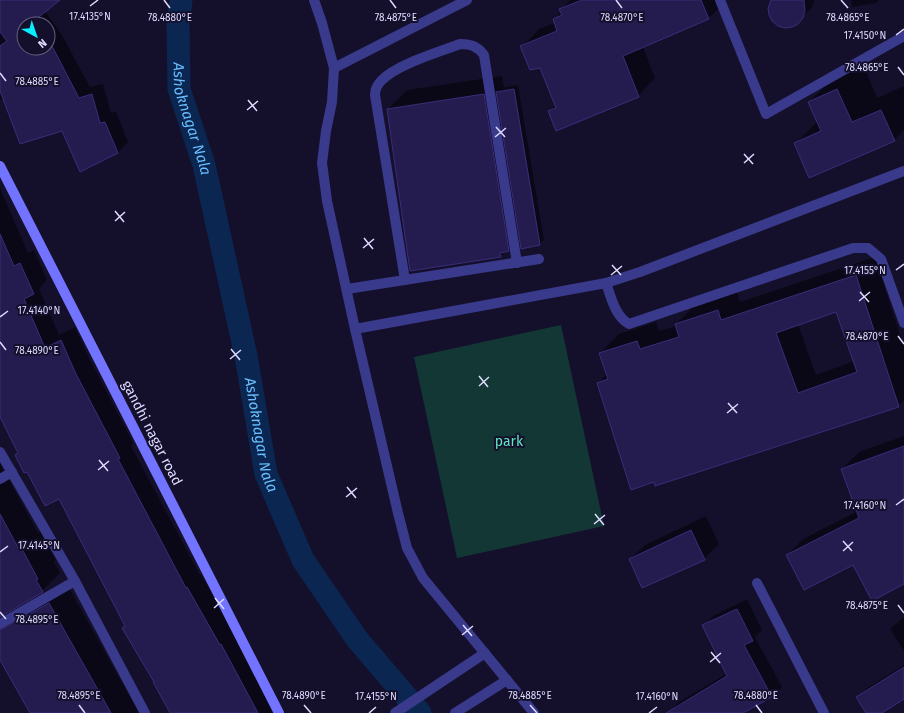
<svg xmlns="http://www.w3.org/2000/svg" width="904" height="713" viewBox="0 0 904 713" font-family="'Fira Sans',sans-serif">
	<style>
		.green { fill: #133734 }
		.shadow { fill: #0007; fill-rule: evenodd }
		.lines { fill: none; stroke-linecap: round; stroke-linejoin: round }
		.canal { stroke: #0b2751; stroke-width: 23 }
		.building { fill: #241b4e; stroke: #3a2d7b; fill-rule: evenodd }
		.service { stroke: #3a3a8d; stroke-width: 10 }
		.minor { stroke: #3a3a8d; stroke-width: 10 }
		.tertiary { stroke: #3a3a8d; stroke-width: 10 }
		.secondary { stroke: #7273ff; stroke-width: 10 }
		.ticks { fill: none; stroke: #dedbff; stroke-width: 1.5 }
		.labels { text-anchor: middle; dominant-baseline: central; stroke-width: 4; stroke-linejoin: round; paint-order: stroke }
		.street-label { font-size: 14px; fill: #dedbff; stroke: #14102c }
		.park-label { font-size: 14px; fill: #61e5c0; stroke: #14102c }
		.water-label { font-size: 15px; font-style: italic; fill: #69beff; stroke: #14102c }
		.ticks-label { font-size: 10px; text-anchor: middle; fill: #dedbff; stroke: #14102c; stroke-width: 4; stroke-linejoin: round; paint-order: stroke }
	</style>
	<rect width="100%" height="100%" fill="#14102c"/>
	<polygon class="green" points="561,325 604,526 457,558 414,357"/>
	<g class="shadow">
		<path d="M0,0H58L45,11L62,35L90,87L103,84L111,113L116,111L128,142L118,153L63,130L4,98L0,100ZM24,24H48V48H24Z"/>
		<polygon points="570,0 725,0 726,1 708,19 643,47 655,78 638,96 549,112 556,105 541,67 522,47 539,29 555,23 554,20 561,12 561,10"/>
		<polygon points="773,0 814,0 814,1 812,7 797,23"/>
		<polygon points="851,0 879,0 876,3 852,7"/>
		<polygon points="863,64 877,98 904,86 904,130 894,140 795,144 818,121 809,102 835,76"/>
		<polygon points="502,76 504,87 518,85 544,240 539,244 521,238 500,256 388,109 407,90"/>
		<polygon points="0,188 28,253 34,250 47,280 39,289 59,335 75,327 90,360 133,443 131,446 200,575 201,574 279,713 171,713 59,497 19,453 0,410"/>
		<path d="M875,257L904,347V400L898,406L598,383L607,374L600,353L619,334L656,322L659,331L677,326L676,324L695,305L737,292L740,302ZM836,311L854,361L816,375L798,324Z"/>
		<polygon points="904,436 904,583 853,564 787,555 803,539 858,511 842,469 859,452"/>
		<polygon points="0,463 38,533 40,532 56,560 54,562 60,573 42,591 12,608 16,612 68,586 139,713 31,713 0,658"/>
		<polygon points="706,516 719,544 704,559 630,559 645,545"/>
		<polygon points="747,599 762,630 755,637 782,687 772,697 740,713 670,713 669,712 679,702 726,674 704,626 713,616"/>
		<polygon points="904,617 904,651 890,629"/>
		<polygon points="904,665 904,698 880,713 867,713 857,697 867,688"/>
	</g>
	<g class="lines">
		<path class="canal" id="s1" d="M181,0L178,24L179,89L204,165L246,356L266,474L303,560L357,639L420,713"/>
	</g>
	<g class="building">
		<polygon points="0,0 60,0 34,21 36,24 24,24 24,48 48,48 48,42 52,46 79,98 92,94 100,123 105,122 118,153 80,172 62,131 20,144 0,91 0,46 7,41 0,32"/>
		<polygon points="582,0 701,0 709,19 623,56 639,97 556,131 548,111 556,108 540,68 530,70 520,46 557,31 553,19 562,15 559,9"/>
		<polygon points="771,0 804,0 805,11 803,18 798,24 792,27 785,28 778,26 772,21 769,15 768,8"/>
		<polygon points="514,89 540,245 521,249 496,92"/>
		<polygon points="837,89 852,122 881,110 895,141 809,178 794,143 821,131 808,102"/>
		<polygon points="484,94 509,251 500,253 501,257 410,271 387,109"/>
		<polygon points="0,234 14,266 20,263 34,294 24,299 45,348 61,340 76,374 120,458 118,459 186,588 187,587 220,645 221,644 258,713 170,713 153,682 154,682 122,628 125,626 59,499 45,506 27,472 24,473 15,455 18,453 0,417"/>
		<path d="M856,275L899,407L655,486L654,482L631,490L597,383L608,379L599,353L637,341L640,349L679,337L675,324L718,310L721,320ZM836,312L857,372L798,393L776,333Z"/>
		<polygon points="904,446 904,584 872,601 853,565 804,590 786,555 859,518 841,469"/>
		<polygon points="0,514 20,551 22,549 38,579 36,580 43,592 0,617"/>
		<polygon points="691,530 705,560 642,588 629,559"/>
		<polygon points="49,603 111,713 30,713 0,660 0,630"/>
		<polygon points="737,609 753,641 744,645 772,697 743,713 666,713 727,676 702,625"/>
		<polygon points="904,667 904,699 882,713 866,713 856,697"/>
	</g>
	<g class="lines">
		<g class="service">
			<path d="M405,280L375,95C375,89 377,85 381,81C395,65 439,52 460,44C471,44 477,46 484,55L517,263"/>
			<path d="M606,283C611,297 615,316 629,324L853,248H868L881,259L904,323"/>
			<polyline points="347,289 539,259"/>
			<polyline points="355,329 606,283 640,272 904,171"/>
			<polyline points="757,583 824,713"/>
		</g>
		<g class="minor">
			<polyline points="720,0 766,114 904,36"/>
			<polyline points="0,452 75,581 145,713"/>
			<polyline points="0,479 12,472"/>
			<polyline points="0,624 75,581"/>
		</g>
		<g class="tertiary">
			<polyline points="314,0 322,23 334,68 332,102 326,131 322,163 327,201 355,329 398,513 407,548 423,578 534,713"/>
			<polyline points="334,68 467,0"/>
			<polyline points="395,713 485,653"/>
			<polyline points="455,713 507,680"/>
		</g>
		<polyline class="secondary" points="0,166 279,713"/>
	</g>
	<path class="ticks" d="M164,0L170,8M390,0L396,8M616,0L622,8M841,0L848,8M90,6L98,0M896,35L904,29M898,67L904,75M0,73L6,81M248,100L257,111M247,110L258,101M496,127L505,137M495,137L506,128M744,154L753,164M744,163L754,154M115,211L124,222M115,221L125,212M364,238L373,249M363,248L374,239M612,265L621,275M896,270L904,264M611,275L622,266M860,292L869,302M859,301L870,292M0,317L8,311M898,336L904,344M0,342L6,350M231,349L240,360M230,359L241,350M479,376L488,387M479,386L489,377M728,403L737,413M727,413L738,404M99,460L108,471M98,470L109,461M347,487L356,498M346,497L357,488M896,505L904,499M595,514L604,525M594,524L605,515M843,541L852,551M843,551L853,542M0,552L8,546M215,598L224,609M898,605L904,613M214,608L224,599M0,612L6,619M463,625L472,636M462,635L473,626M711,652L720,663M710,662L721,653M79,705L85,713M304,705L311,713M530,705L537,713M756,705L762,713M369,713L376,707M649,713L657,707"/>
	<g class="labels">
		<g class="street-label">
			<text transform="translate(152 433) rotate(63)">gandhi nagar road</text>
		</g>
		<g class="park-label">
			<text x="509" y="441">park</text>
		</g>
		<g class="water-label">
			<text stroke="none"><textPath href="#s1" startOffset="121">Ashoknagar Nala</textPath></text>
			<text stroke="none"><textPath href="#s1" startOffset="445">Ashoknagar Nala</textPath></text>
		</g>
	</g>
	<g class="ticks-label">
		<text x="90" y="20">17.4135°N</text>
		<text x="170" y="21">78.4880°E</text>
		<text x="396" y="21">78.4875°E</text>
		<text x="622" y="21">78.4870°E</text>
		<text x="848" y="21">78.4865°E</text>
		<text x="865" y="39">17.4150°N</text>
		<text x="867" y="71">78.4865°E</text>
		<text x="37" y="85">78.4885°E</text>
		<text x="865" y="274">17.4155°N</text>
		<text x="39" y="314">17.4140°N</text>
		<text x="867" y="340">78.4870°E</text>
		<text x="37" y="354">78.4890°E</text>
		<text x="865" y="509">17.4160°N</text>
		<text x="39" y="549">17.4145°N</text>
		<text x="867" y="609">78.4875°E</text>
		<text x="37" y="623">78.4895°E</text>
		<text x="79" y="699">78.4895°E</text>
		<text x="304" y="699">78.4890°E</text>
		<text x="530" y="699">78.4885°E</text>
		<text x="756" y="699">78.4880°E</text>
		<text x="376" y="700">17.4155°N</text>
		<text x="657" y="700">17.4160°N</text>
	</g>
	<g transform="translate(36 36) rotate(140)"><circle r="19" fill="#14102c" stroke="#656180"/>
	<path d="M0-3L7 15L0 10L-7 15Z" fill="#07eeff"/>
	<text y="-6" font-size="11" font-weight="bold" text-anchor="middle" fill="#dedbff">N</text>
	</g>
</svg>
